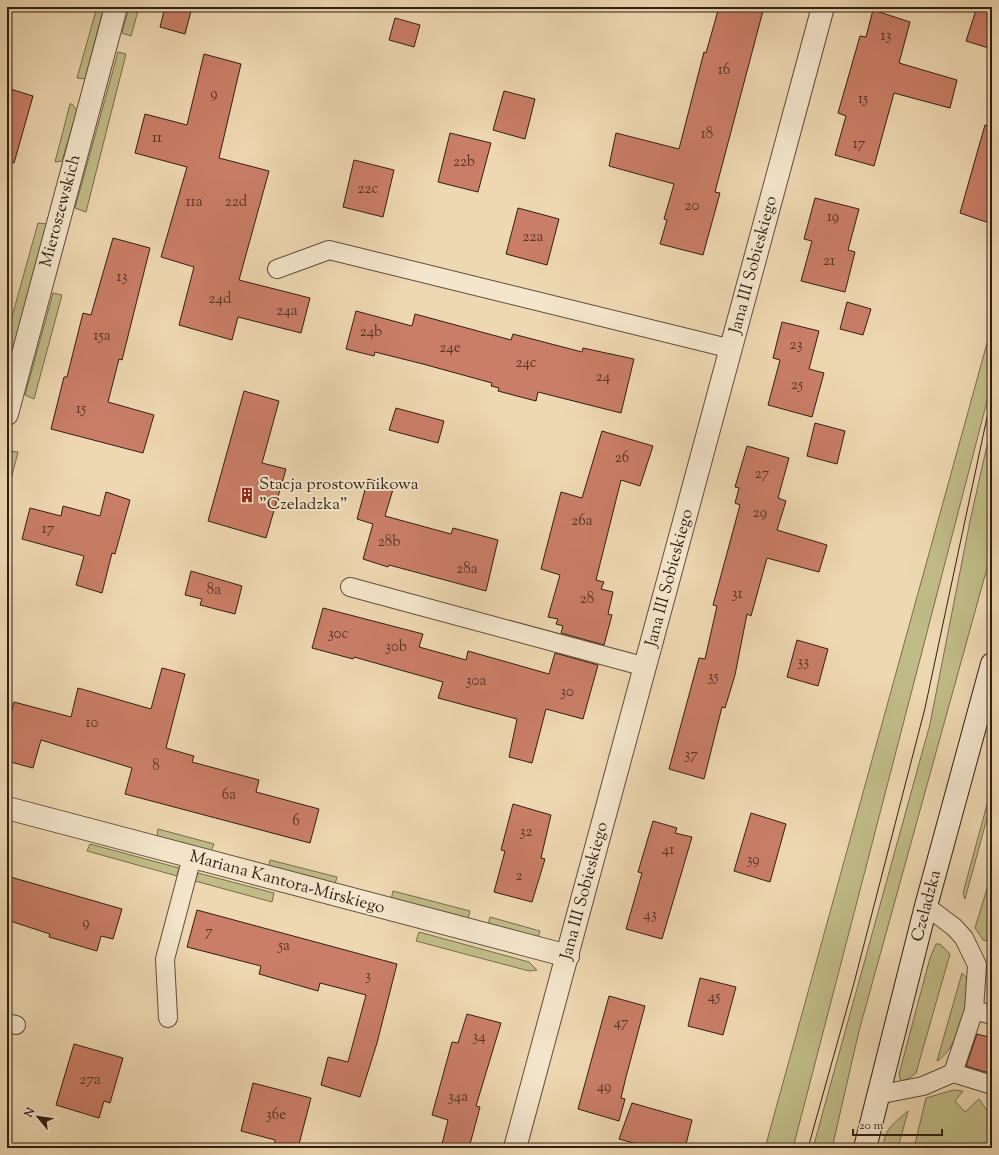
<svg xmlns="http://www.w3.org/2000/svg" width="999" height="1155" viewBox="0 0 999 1155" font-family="'Sorts Mill Goudy',serif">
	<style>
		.green { fill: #c0bc87; stroke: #786e4e }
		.building { fill: #ca7e67; stroke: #301f14 }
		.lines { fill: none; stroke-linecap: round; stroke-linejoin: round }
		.lane-casing { stroke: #604d3b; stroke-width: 20 }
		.street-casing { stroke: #604d3b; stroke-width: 24 }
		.secondary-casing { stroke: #301f14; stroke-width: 24 }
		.lane { stroke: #f4e6cc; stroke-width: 18 }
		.street { stroke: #f4e6cc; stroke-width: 22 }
		.secondary { stroke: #f4e6cc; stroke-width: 22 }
		.tram { stroke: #301f14; stroke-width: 1 }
		.labels { text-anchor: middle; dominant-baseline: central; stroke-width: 4; stroke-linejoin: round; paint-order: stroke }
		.number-label { font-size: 15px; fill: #563729 }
		.street-label { font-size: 17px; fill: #301f14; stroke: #f4e6cc }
		.poi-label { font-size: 17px; fill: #301f14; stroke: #f4e6cc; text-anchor: start }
	</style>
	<rect width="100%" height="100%" fill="#eed8b1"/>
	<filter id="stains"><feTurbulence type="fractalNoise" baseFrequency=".005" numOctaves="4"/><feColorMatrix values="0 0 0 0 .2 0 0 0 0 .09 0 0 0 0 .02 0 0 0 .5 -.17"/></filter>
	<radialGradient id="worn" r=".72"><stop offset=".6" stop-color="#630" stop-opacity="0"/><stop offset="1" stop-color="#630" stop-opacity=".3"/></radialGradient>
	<g class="green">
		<polygon points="97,7 104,7 85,79 77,78"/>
		<polygon points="129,7 139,7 131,36 122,33"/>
		<polygon points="118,52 126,54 86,212 75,208"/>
		<polygon points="70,104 72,104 77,111 62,161 55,162"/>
		<polygon points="38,223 47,224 7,375 7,335"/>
		<polygon points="53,293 62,295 34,399 25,395"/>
		<polygon points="992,325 992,382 793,1148 765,1148"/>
		<polygon points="992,423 992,550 859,1031 832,1148 813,1148 930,724 970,521"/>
		<polygon points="10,451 18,452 7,495 7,461"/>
		<polygon points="992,786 992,800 965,899 963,893"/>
		<polygon points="158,829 214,844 211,851 157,836"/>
		<polygon points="90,844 179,868 177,876 87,851"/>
		<polygon points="270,860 337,877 335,884 269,866"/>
		<polygon points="198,873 274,893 272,902 195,881"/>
		<polygon points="989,882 992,885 992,923 987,940 984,941 975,928"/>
		<polygon points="393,891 470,911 468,919 391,900"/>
		<polygon points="490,917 540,931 538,938 488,925"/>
		<polygon points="419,932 529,962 537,970 529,971 416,941"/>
		<polygon points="936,944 940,944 950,954 916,1073 908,1079 902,1081 900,1079 899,1074 930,958"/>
		<path d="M962,973C964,975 967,978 967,980C971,1001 956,1051 937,1061Z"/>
		<path d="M953,1090L963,1091L955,1101L965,1112L979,1099C995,1120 992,1123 992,1148H914L926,1098Z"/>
		<path d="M908,1111L898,1148H884C882,1130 896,1122 908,1111Z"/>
	</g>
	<g class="building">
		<polygon points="165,7 192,7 185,34 160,27"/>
		<polygon points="719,7 764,7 715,192 720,193 703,255 660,244 667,220 664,219 674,184 609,166 616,133 679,149 704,52 706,53"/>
		<polygon points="977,7 992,7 992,49 966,41"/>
		<polygon points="873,10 910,22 899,63 957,80 950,108 894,93 874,166 835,155 846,116 838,113 860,36 866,37"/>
		<polygon points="395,18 420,25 414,47 389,40"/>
		<polygon points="204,54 241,64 219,158 269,171 239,280 310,298 301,333 238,317 232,340 179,325 194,267 161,257 187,167 135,153 145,114 187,125"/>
		<polygon points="7,88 33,96 14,163 7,162"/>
		<polygon points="504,91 535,99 525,139 493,130"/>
		<polygon points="985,125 992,126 992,224 960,213"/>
		<polygon points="450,133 491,143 478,192 438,182"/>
		<polygon points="354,160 394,170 383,217 343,207"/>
		<polygon points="815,198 859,209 848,250 855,252 845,292 801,281 812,241 804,239"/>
		<polygon points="518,208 559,219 547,265 506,254"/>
		<polygon points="113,238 150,248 122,360 119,359 108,402 154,415 143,453 51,429 64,377 67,377 83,313 91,315"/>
		<polygon points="847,302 871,309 863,335 840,329"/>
		<polygon points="356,311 412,326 415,314 511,340 513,334 582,352 583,348 634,359 621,413 538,392 536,401 498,391 499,388 491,386 492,383 423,364 375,352 374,356 346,349"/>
		<polygon points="782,322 819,331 809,369 824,373 812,417 768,405 780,360 773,358"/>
		<polygon points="244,391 279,401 262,463 286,469 266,538 208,521"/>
		<polygon points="396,408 444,421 438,443 389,430"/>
		<polygon points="815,423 845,431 837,464 807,456"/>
		<polygon points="602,431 653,446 640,486 621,480 596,580 604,582 601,589 613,592 608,614 612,615 604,645 561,633 563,626 556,624 558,619 548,617 560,575 541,569 561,492 582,498"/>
		<polygon points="747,446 789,458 778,498 786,501 777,530 827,545 819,572 767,558 751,616 747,614 735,675 725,708 722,707 704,779 669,769 699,658 705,659 717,606 713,605 740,505 735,503 739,488 735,487"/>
		<polygon points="368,479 394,486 385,516 451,534 453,528 498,540 486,591 389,565 388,567 363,559 373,524 357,519"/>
		<polygon points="106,492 130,500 115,554 112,553 102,593 76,585 84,556 22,539 30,508 61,516 63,506 100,516"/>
		<polygon points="191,571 242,586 235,614 200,605 202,599 185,595"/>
		<polygon points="323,608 423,634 419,647 466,660 468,651 549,674 555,653 598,665 583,719 546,709 532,763 509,757 517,719 438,698 443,682 354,657 353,659 312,648"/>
		<polygon points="797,640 828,649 818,686 787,677"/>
		<polygon points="162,668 185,674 166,748 194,756 192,762 259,780 256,792 319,809 310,843 125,794 132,768 41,740 33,768 7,761 7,729 14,702 71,717 78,688 151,709"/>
		<polygon points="513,804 551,815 541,858 545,859 532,902 494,892 505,851 501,850"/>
		<polygon points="751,813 786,824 770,882 734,871"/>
		<polygon points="653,821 677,828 675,833 692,837 662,939 626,929 642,873 638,872"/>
		<polygon points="7,876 122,909 113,939 101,936 97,951 49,937 50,934 7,920"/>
		<polygon points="197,910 397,964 377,1043 360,1097 321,1085 328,1057 348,1062 366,995 320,983 318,991 259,974 261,966 187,947"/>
		<polygon points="700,978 736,987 723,1035 688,1026"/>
		<polygon points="609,996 645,1006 626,1077 621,1098 625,1099 619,1121 578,1109"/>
		<polygon points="467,1014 501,1023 476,1106 480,1107 469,1148 441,1148 448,1120 432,1115 452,1042 458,1043"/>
		<polygon points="977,1034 992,1038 992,1074 966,1066"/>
		<polygon points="74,1044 123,1058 110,1103 104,1101 99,1118 56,1105"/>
		<polygon points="253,1083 311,1098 298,1148 274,1148 275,1140 241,1131"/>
		<polygon points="632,1103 692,1120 685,1148 652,1148 619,1139"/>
	</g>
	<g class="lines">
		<defs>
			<g id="lane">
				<polyline points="277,269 329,250 732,349"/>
				<polyline points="350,587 646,667"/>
				<polyline points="926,906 954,927 964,938 977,965 974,1010 953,1073"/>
				<polyline points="974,1010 992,1015"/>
				<polyline points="168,1018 165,959 192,857"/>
				<polyline points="7,1023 16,1025"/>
				<polyline points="877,1095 923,1086 953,1073 992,1085"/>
			</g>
			<g id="street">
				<polyline points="7,414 116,7"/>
				<polyline points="7,808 568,956"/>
				<polyline points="515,1148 823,7"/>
			</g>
			<polyline id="secondary" points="865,1148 926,906 992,664"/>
		</defs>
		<use href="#lane" class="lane-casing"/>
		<use href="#street" class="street-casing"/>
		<use href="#secondary" class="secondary-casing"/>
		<use href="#lane" class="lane"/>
		<use href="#street" class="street"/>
		<use href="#secondary" class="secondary"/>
		<polyline class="tram" points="808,1148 854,983 925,708 992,394"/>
	</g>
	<defs>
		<symbol id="building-bare" viewBox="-9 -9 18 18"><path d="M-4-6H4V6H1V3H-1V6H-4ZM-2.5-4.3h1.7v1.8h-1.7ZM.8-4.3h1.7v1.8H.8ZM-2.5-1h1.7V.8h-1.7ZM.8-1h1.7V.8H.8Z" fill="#8f2418" stroke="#f4e6cc" stroke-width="2.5" paint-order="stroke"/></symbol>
	</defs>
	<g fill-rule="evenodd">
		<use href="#building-bare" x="236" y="484" width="22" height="22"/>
	</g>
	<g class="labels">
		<g class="number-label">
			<text x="886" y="36">13</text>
			<text x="724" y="70">16</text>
			<text x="214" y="94">9</text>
			<text x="863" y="99">15</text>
			<text x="707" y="134">18</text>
			<text x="157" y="138">11</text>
			<text x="859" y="144">17</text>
			<text x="464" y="162">22b</text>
			<text x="368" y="189">22c</text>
			<text x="194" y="202">11a</text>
			<text x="236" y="202">22d</text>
			<text x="692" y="206">20</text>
			<text x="833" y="217">19</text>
			<text x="533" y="237">22a</text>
			<text x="829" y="261">21</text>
			<text x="122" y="277">13</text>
			<text x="220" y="299">24d</text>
			<text x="287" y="311">24a</text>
			<text x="371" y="332">24b</text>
			<text x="102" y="336">15a</text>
			<text x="796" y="345">23</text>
			<text x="450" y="348">24e</text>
			<text x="526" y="363">24c</text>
			<text x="603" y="377">24</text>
			<text x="797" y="385">25</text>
			<text x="81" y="409">15</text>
			<text x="622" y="458">26</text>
			<text x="762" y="474">27</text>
			<text x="760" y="513">29</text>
			<text x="582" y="521">26a</text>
			<text x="48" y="529">17</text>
			<text x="389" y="542">28b</text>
			<text x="467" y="569">28a</text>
			<text x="214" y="590">8a</text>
			<text x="737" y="594">31</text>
			<text x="587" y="599">28</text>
			<text x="338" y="634">30c</text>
			<text x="396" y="647">30b</text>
			<text x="803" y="662">33</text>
			<text x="713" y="677">35</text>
			<text x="476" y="681">30a</text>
			<text x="567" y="692">30</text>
			<text x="92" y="723">10</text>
			<text x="691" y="755">37</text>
			<text x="156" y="766">8</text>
			<text x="229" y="795">6a</text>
			<text x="296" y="821">6</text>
			<text x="526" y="832">32</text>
			<text x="668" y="850">41</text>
			<text x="753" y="860">39</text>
			<text x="519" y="876">2</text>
			<text x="650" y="915">43</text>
			<text x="86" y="923">9</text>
			<text x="209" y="932">7</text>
			<text x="284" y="946">5a</text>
			<text x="368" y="976">3</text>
			<text x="714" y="997">45</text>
			<text x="621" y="1023">47</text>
			<text x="479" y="1037">34</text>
			<text x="90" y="1080">27a</text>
			<text x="604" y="1087">49</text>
			<text x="458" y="1097">34a</text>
			<text x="276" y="1115">36e</text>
		</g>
		<g class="street-label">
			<text transform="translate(61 211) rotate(-75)">Mieroszewskich</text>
			<text transform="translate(754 265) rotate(-75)">Jana III Sobieskiego</text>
			<text transform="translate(670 578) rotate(-75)">Jana III Sobieskiego</text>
			<text transform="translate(287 883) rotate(15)">Mariana Kantora-Mirskiego</text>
			<text transform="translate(585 891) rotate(-75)">Jana III Sobieskiego</text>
			<text transform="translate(927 906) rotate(-75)">Czeladzka</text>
		</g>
		<g class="poi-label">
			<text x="259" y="485">Stacja prostownikowa<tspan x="259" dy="20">"Czeladzka"</tspan></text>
		</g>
	</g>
	<rect width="999" height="1155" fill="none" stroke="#eed8b1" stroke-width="24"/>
	<rect x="8" y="8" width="983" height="1139" fill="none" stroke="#301f14" stroke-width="2"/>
	<rect x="12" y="12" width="975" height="1131" fill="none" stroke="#301f14"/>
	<g transform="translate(38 1117) rotate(299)" stroke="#f4e6cc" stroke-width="3" paint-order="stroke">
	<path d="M0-3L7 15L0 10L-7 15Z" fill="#301f14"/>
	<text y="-6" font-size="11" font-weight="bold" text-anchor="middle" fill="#301f14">N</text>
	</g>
	<path d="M853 1129v6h89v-6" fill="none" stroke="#301f14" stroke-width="2"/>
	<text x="859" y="1129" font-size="12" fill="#301f14" stroke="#f4e6cc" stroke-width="3" paint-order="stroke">20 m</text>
	<rect width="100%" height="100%" filter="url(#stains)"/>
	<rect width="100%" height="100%" fill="url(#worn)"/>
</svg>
